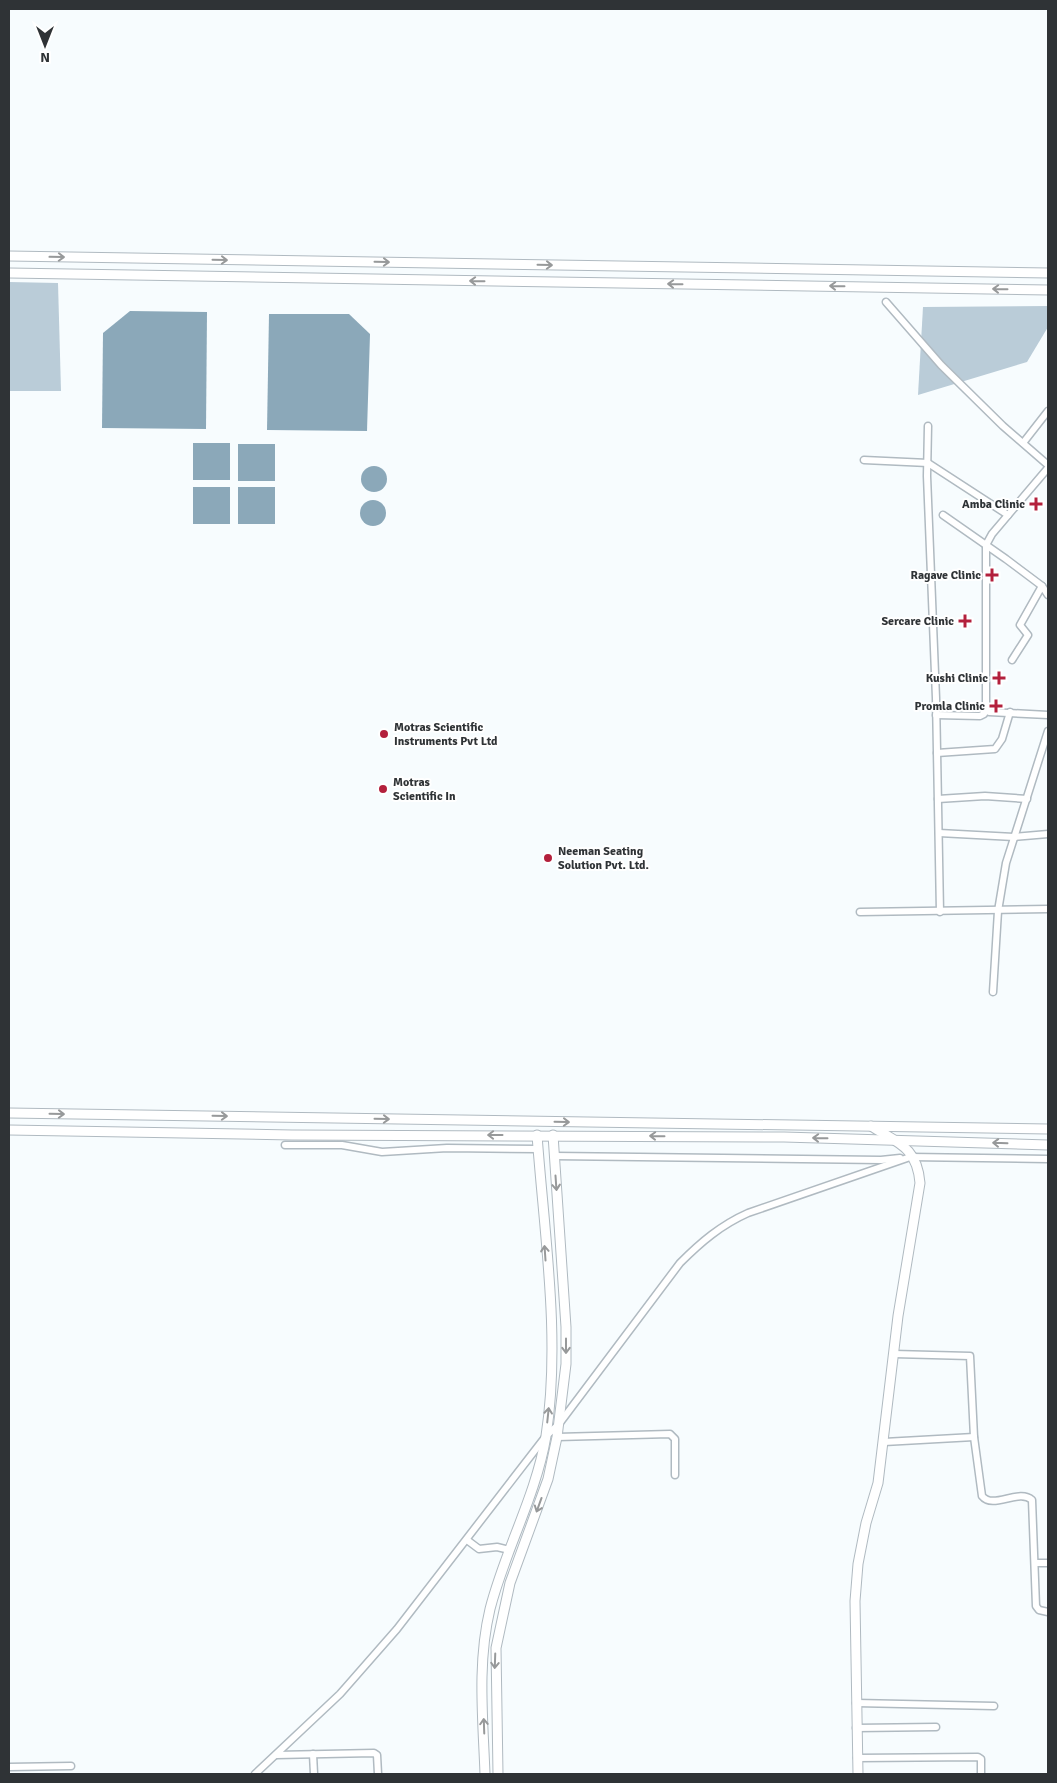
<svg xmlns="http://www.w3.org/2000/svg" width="1057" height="1783" viewBox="0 0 1057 1783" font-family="Signika,sans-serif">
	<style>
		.green { fill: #baccd8 }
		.water { fill: #8ba8b9 }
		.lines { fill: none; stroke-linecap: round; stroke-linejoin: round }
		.street-casing { stroke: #b0bac1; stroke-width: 9 }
		.secondary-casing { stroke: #b0bac1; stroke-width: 11 }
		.street { stroke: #fff; stroke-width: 6 }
		.secondary { stroke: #fff; stroke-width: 9 }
		.oneway { stroke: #97999a }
		.poi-dot { fill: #b3203c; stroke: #fff; stroke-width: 2 }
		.labels { text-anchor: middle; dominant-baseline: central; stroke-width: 4; stroke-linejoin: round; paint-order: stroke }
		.poi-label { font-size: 12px; font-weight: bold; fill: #2f3336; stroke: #fff; text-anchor: end }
	</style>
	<rect width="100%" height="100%" fill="#f7fcfe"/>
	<g class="green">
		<polygon points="9,282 58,283 61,391 9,391"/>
		<polygon points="1048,306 1048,327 1027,362 918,395 923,307"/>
	</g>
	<g class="water">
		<polygon points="130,311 207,312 206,429 102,428 103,333"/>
		<polygon points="269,314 349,314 370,334 367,431 267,430"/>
		<rect x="193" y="443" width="37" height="37"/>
		<rect x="238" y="444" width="37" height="37"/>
		<circle cx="374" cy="479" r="13"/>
		<rect x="193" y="487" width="37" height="37"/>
		<rect x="238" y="487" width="37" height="37"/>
		<circle cx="373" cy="513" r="13"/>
	</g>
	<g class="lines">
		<defs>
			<g id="street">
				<polyline points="886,302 941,365 1003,426 1048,465"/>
				<polyline points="928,426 927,476 936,698 940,912"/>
				<polyline points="1023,443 1048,411"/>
				<polyline points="864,460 928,463 1008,515"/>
				<polyline points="1048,468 992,534 986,545 986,707 989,712 1048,715"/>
				<polyline points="943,515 1006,559 1042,586 1048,595"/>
				<polyline points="1012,660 1028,635 1020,625 1042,586"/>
				<polyline points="936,715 980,716 984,714 986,710"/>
				<polyline points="937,753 995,749 1002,739 1010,712"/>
				<polyline points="938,799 985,796 1027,799"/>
				<polyline points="939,833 1014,837 1048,834"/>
				<polyline points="860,912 1048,909"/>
				<polyline points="993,992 998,911 1006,863 1048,731"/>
				<polyline points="285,1145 342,1145 382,1152 447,1148 538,1149"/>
				<polyline points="554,1156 881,1160 900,1158"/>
				<polyline points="910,1157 1048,1159"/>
				<path d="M894,1354L970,1356L974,1437L982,1496C993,1510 1019,1488 1032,1500L1036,1606L1039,1610L1048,1612"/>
				<polyline points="557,1437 670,1434 675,1439 675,1475"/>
				<polyline points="884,1442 974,1437"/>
				<polyline points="467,1540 479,1549 497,1547 510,1550"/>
				<polyline points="1036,1563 1048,1563"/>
				<polyline points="856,1703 994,1706"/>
				<polyline points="856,1728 936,1727"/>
				<polyline points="313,1754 314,1774"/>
				<polyline points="276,1755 374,1753 377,1755 378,1774"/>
				<polyline points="857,1758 978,1757 981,1759 981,1774"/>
				<polyline points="9,1767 71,1766"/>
				<path d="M255,1774L340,1694L397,1629L546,1436L559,1424L680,1263C701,1242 721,1225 748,1213L913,1156"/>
			</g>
			<g id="secondary">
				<polyline points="9,256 1048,273"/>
				<polyline points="9,273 1048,290"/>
				<polyline points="9,1113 1048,1129"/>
				<polyline points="9,1130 292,1135 784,1137 1048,1145"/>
				<path d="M485,1774C483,1719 477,1663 490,1609C505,1550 536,1496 546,1436C561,1339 544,1232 537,1135"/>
				<polyline points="498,1774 496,1648 510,1583 548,1479 557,1437 566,1364 566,1327 553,1135"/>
				<path d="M858,1774L855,1601L858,1564L866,1523L878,1483L898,1316L920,1183C917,1147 898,1143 871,1126"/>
			</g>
		</defs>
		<use href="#street" class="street-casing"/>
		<use href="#secondary" class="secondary-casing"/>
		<use href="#street" class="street"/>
		<use href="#secondary" class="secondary"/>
	</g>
	<defs><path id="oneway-shaft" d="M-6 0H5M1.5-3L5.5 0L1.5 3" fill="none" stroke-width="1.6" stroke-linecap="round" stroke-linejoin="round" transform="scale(1.25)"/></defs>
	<g class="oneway">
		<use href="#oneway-shaft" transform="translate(57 257) rotate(1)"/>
		<use href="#oneway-shaft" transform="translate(220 260) rotate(1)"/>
		<use href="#oneway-shaft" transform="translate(382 262) rotate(1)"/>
		<use href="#oneway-shaft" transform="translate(545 265) rotate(1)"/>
		<use href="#oneway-shaft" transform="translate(477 281) rotate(-179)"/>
		<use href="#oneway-shaft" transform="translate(675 284) rotate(-179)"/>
		<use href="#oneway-shaft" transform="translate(837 286) rotate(-179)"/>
		<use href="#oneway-shaft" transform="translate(1000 289) rotate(-179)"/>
		<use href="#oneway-shaft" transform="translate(57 1114) rotate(1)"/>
		<use href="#oneway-shaft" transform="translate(220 1116) rotate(1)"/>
		<use href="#oneway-shaft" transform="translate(382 1119) rotate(1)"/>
		<use href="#oneway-shaft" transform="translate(562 1122) rotate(1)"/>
		<use href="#oneway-shaft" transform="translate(495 1135) rotate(-180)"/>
		<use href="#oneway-shaft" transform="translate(657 1136) rotate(-179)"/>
		<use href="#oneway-shaft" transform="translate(820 1138) rotate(-179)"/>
		<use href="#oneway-shaft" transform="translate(1000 1143) rotate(-178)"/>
		<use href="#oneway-shaft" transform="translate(556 1183) rotate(86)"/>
		<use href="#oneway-shaft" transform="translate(545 1253) rotate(-94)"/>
		<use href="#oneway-shaft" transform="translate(566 1346) rotate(90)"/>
		<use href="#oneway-shaft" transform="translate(548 1415) rotate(-84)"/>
		<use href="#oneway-shaft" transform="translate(539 1505) rotate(110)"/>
		<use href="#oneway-shaft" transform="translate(495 1661) rotate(92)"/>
		<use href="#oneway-shaft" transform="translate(484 1726) rotate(-92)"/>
	</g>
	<g class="poi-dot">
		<path d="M1033.5 496.5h5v5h5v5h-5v5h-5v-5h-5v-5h5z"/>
		<path d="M989.5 567.5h5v5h5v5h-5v5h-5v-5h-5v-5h5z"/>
		<path d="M962.5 613.5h5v5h5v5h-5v5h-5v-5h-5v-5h5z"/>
		<path d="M996.5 670.5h5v5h5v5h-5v5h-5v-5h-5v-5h5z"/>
		<path d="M993.5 698.5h5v5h5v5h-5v5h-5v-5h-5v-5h5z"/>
		<circle cx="384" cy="734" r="5"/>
		<circle cx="383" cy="789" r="5"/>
		<circle cx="548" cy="858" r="5"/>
	</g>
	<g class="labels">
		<g class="poi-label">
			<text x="1025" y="504">Amba Clinic</text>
			<text x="981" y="575">Ragave Clinic</text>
			<text x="954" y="621">Sercare Clinic</text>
			<text x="988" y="678">Kushi Clinic</text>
			<text x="985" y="706">Promla Clinic</text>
			<text x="394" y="727" text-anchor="start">Motras Scientific<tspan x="394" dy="14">Instruments Pvt Ltd</tspan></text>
			<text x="393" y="782" text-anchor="start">Motras<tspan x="393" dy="14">Scientific In</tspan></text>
			<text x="558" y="851" text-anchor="start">Neeman Seating<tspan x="558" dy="14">Solution Pvt. Ltd.</tspan></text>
		</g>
	</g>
	<rect width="1057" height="1783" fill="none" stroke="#2f3336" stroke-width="20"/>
	<g transform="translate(45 45) rotate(180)" stroke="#ffffff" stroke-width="4" paint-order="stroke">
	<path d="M0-4L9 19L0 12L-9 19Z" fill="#2f3336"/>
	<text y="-8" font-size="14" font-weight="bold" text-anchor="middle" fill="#2f3336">N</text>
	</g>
</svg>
